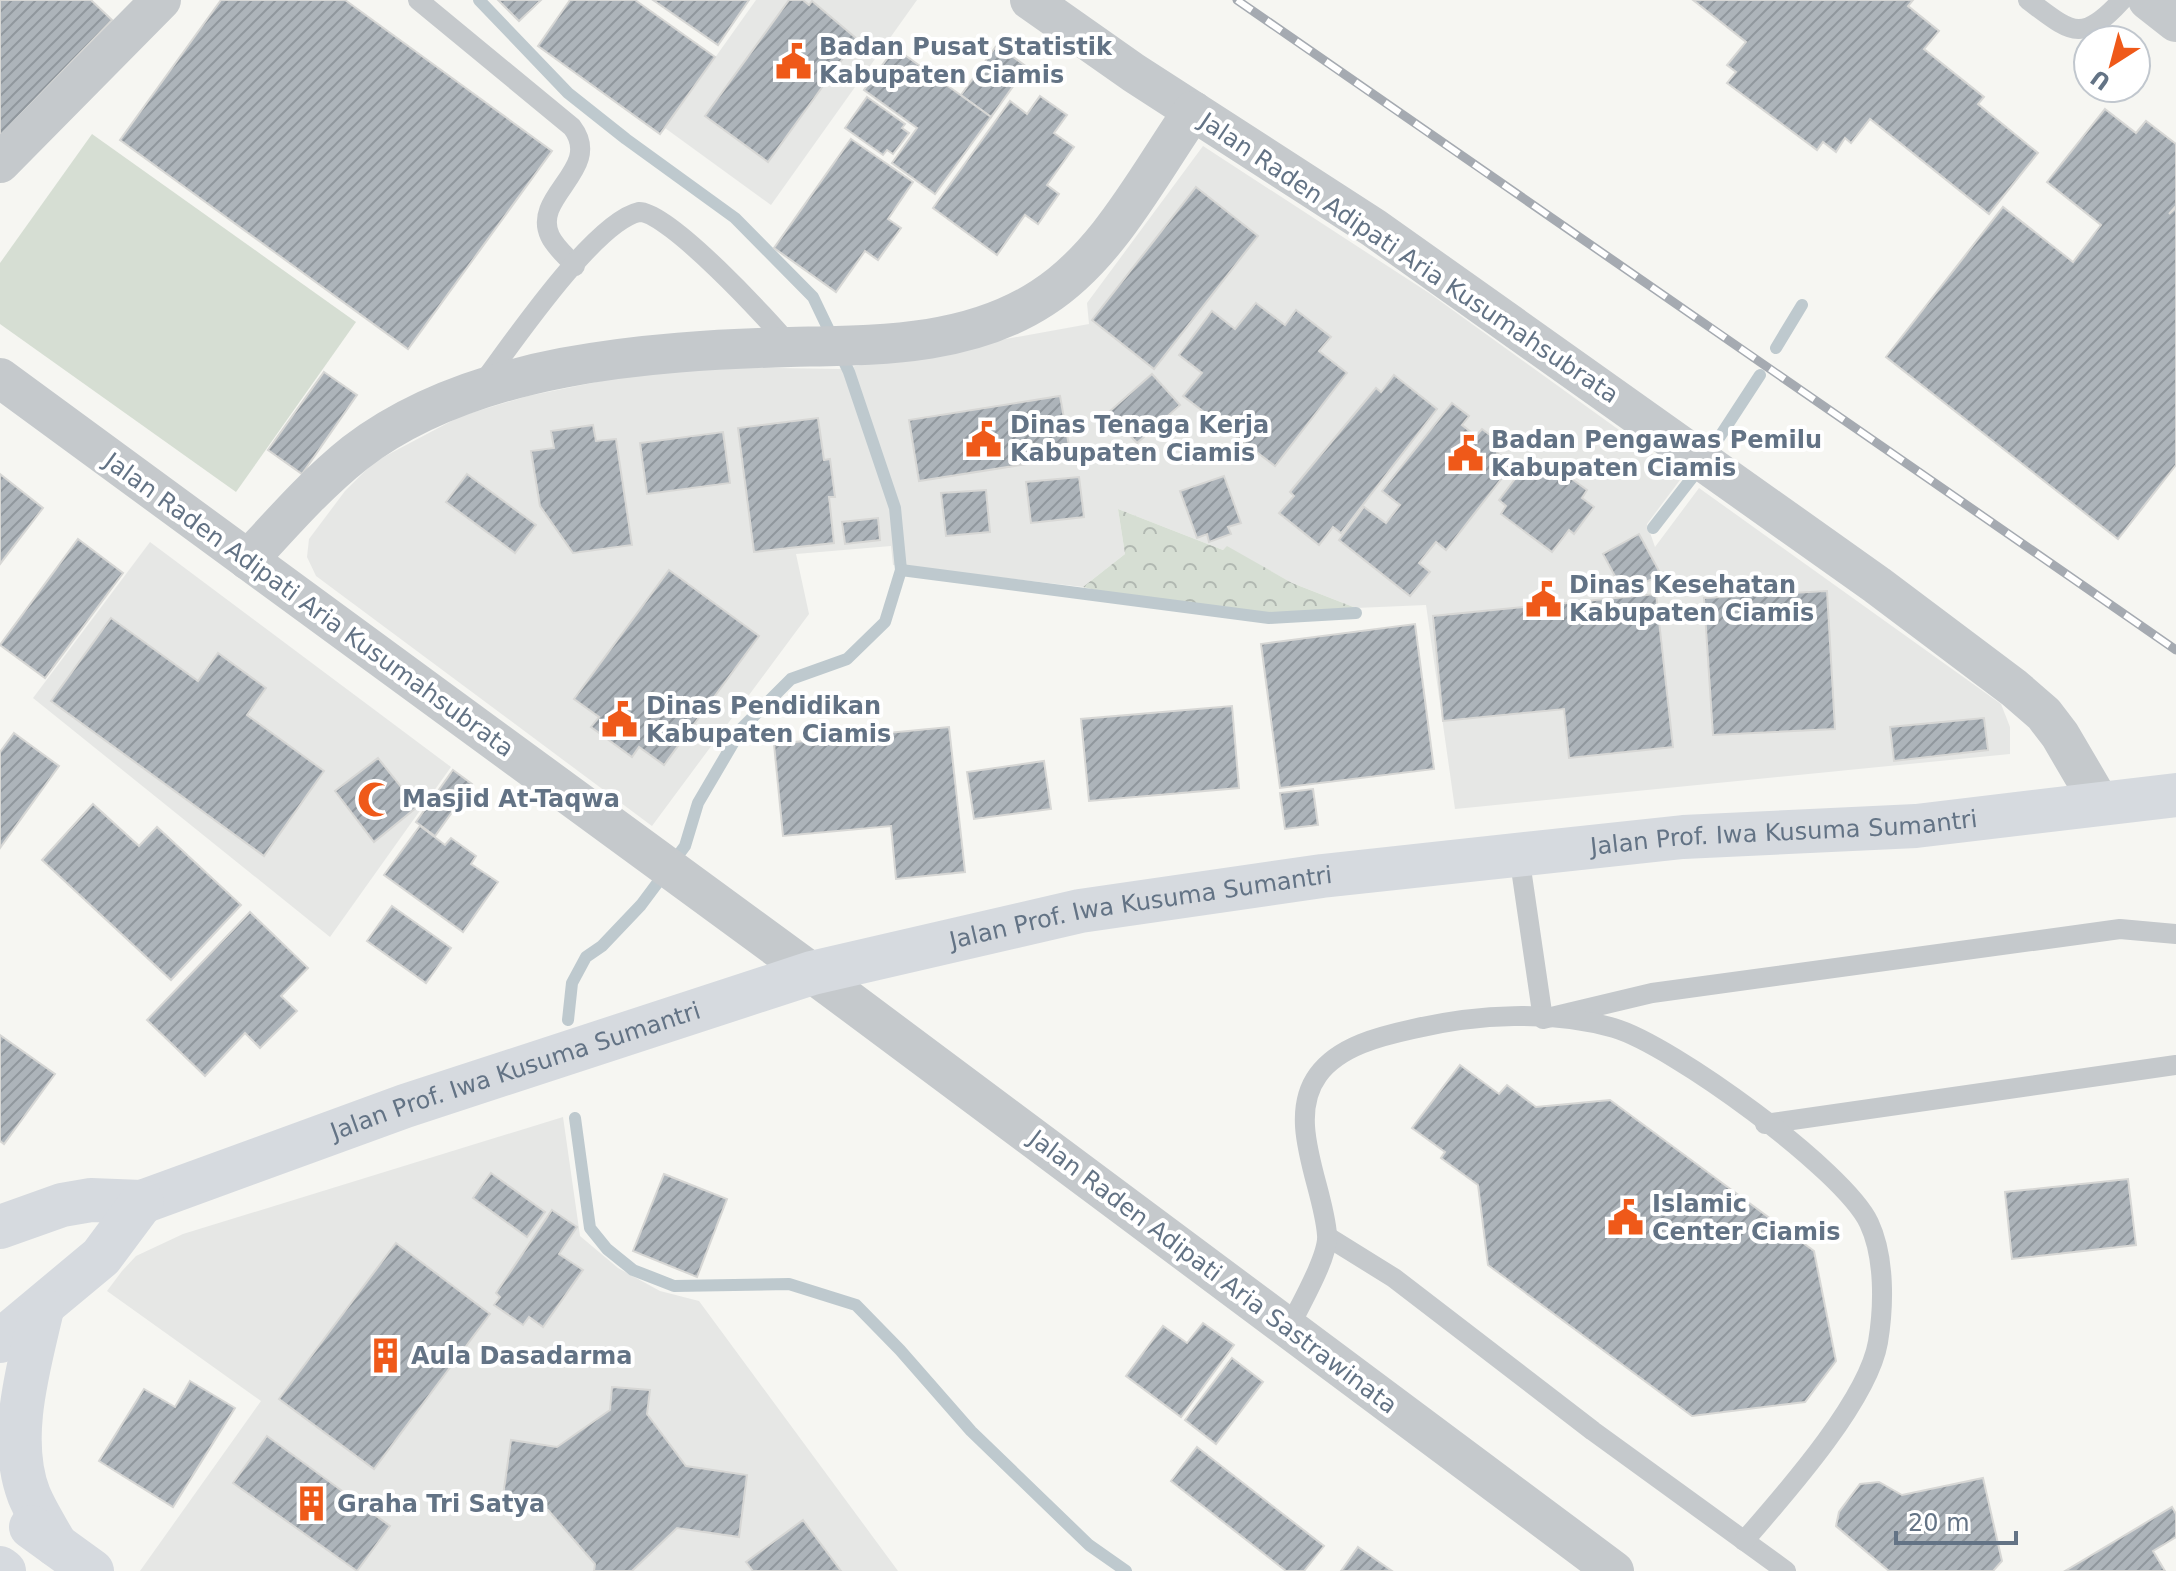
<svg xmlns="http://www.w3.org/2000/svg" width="2176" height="1571" viewBox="0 0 2176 1571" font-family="'DejaVu Sans',sans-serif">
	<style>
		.built { fill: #e6e7e5 }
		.green { fill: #d6ded3 }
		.forest { fill: url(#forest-crowns) }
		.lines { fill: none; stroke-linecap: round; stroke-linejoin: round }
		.stream { stroke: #bec9ce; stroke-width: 12 }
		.building { fill: url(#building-hatch); stroke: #d7d7d5; stroke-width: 2 }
		.lane { stroke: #c5c9cc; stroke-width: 20 }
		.street { stroke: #c5c9cc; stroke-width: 40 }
		.secondary { stroke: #d6dadf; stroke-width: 44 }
		.highway { stroke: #d6dadf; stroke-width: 44 }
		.rail-casing { stroke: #a5aab1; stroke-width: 9 }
		.rail { stroke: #fff; stroke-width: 6; stroke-dasharray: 18; stroke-linecap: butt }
		.labels { text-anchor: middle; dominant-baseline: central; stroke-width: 8; stroke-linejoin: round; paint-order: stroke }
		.poi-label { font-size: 24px; font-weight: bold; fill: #637385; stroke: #fff; text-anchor: start }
		.street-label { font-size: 24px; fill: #637385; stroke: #fff }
	</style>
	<defs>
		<pattern id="forest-crowns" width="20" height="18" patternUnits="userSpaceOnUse" patternTransform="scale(2)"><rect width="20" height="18" fill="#d6ded3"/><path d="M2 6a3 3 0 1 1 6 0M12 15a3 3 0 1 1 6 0" fill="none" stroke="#b1b8b1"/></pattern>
		<pattern id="building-hatch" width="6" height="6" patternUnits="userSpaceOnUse" patternTransform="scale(2)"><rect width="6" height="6" fill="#adb4ba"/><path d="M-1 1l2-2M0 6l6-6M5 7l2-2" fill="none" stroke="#90979d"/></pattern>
	</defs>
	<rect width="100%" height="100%" fill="#f6f6f2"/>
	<g class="built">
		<polygon points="756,0 917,0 771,205 665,128"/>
		<polygon points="1203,146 1429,293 1683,476 1647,524 1655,547 1699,488 2001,704 2010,727 2010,754 1455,809 1426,605 1356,608 1292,583 1227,547 1223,550 1118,509 1125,554 1083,587 893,565 891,546 796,554 809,614 652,826 316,576 307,557 309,539 345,491 374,462 461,416 528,396 631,375 726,367 839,369 1089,324 1087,303"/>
		<polygon points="150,542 451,767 330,937 33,698"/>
		<polygon points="563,1117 580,1236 618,1268 660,1291 699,1301 898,1571 140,1571 261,1401 107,1291 122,1271 136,1256 183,1234"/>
	</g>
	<polygon class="green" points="92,134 356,322 236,492 0,324 0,263"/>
	<polygon class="forest" points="1118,509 1223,550 1227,546 1292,583 1356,608 1275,615 1117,595 1083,587 1125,554"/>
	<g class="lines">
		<g class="stream">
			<polyline points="479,0 568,93 626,139 735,218 813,297 849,372 895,508 901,570 885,622 847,659 791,679 742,728 698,803 685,846 641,905 602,946 586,957 572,983 568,1020"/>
			<polyline points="1776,348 1802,305"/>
			<polyline points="1653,528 1698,470 1760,375"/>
			<polyline points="901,570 1269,618 1356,613"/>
			<polyline points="575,1118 590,1228 607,1249 633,1270 674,1286 789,1284 856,1305 900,1350 971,1431 1089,1545 1126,1571"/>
		</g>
	</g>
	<g class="building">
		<polygon points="0,0 91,0 112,20 0,136"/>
		<polygon points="221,0 345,0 552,151 408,349 120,140"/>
		<polygon points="498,0 541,0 519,21"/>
		<polygon points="570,0 635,0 715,57 660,134 538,46"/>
		<polygon points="653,0 749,0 718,45"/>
		<polygon points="789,0 803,0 809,5 812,1 857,39 768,162 705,116"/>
		<polygon points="1693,0 1913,0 1908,6 1939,31 1924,49 1984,97 1978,104 2038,153 1989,214 1870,119 1851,143 1845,138 1836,152 1823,142 1817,150 1727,83 1736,72 1727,65 1746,42"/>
		<polygon points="997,45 1027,67 991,117 961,95"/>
		<polygon points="895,48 991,117 935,194 892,163 917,128 864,90"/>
		<polygon points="1040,96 1067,115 1054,133 1074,147 1047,185 1059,194 1038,224 1025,215 997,255 933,208 1010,101 1027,114"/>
		<polygon points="867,97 905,124 902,128 909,133 893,154 887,150 883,155 845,128"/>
		<polygon points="2105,109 2136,133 2146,121 2176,144 2176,206 2169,214 2176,208 2176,465 2118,539 1886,357 2003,207 2073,262 2101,225 2047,182"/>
		<polygon points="851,139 913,182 888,219 901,228 878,260 865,251 836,292 774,248"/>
		<polygon points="1196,187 1258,236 1154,369 1092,320"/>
		<polygon points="1256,303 1285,325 1296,310 1331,337 1319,351 1347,373 1275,466 1183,396 1202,373 1179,355 1212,311 1235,329"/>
		<polygon points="324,372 357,395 302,474 268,450"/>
		<polygon points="1152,374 1180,405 1137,443 1109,412"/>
		<polygon points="1394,375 1437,409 1341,533 1333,527 1319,545 1279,513 1294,496 1290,492 1376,388 1381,392"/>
		<polygon points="1060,396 1071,457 919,481 909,420"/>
		<polygon points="1452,403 1469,416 1462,425 1476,436 1482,429 1503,445 1497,453 1513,464 1446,550 1436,542 1419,563 1430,572 1410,596 1339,540 1364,507 1386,523 1400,505 1382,491"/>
		<polygon points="818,418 824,460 830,459 835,497 829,497 834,543 754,552 738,428"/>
		<polygon points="593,425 596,441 616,439 632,545 573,553 540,506 531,451 554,448 551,431"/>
		<polygon points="723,432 730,483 647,494 640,443"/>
		<polygon points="1530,459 1551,475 1557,468 1587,490 1582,498 1594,507 1574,534 1569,530 1552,552 1501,514 1506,506 1499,500"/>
		<polygon points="0,474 43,508 0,564"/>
		<polygon points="467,474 536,525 515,553 446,502"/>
		<polygon points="1224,476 1241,523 1228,527 1231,534 1209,542 1207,534 1197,538 1180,491"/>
		<polygon points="1079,477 1084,517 1031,523 1026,482"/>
		<polygon points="986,490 990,532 946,536 941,493"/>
		<polygon points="878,518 880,540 845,544 842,522"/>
		<polygon points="1639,534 1659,571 1651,575 1653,579 1623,591 1603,554"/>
		<polygon points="78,539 123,573 45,678 0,645"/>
		<polygon points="669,570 759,636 664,765 639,747 632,757 591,727 599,717 574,699"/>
		<polygon points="1827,591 1835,729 1713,735 1704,598"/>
		<polygon points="1656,594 1673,747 1569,758 1564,709 1443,721 1433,616"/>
		<polygon points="111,618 198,681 218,653 266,688 247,715 324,771 264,856 51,701"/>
		<polygon points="1415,624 1434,769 1280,788 1261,644"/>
		<polygon points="1232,706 1239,788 1089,801 1081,719"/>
		<polygon points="1984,718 1988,750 1894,761 1890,727"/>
		<polygon points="949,727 965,872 896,879 891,826 783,836 774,744"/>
		<polygon points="14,733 59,766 0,848 0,752"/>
		<polygon points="378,758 417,807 374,842 335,791"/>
		<polygon points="1044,761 1051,809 974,819 967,772"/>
		<polygon points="453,770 472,784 435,836 416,822"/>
		<polygon points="1313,789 1318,825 1285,829 1280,793"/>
		<polygon points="93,804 139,846 157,827 241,905 171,980 42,860"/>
		<polygon points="420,826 445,845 451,838 476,856 471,864 498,882 463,932 384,875"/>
		<polygon points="392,906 451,948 426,983 367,941"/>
		<polygon points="250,912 308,968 281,996 297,1011 260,1048 245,1033 205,1076 147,1020"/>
		<polygon points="0,1035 55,1074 4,1144 0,1141"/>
		<polygon points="1460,1065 1499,1094 1507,1085 1536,1107 1610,1100 1814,1251 1836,1361 1805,1402 1692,1416 1488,1265 1478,1185 1441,1158 1445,1152 1412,1128"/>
		<polygon points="491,1173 545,1212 527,1237 473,1198"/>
		<polygon points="664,1174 727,1199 697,1277 633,1251"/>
		<polygon points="2128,1179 2136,1245 2012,1259 2005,1192"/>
		<polygon points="552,1210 577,1227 559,1254 583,1270 543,1327 529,1317 523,1325 494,1305 500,1297 496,1293"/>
		<polygon points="396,1243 490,1314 374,1469 279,1399"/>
		<polygon points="1203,1323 1234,1345 1181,1417 1126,1376 1163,1326 1187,1343"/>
		<polygon points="1232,1358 1263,1382 1216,1444 1185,1420"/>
		<polygon points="190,1381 235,1408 173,1507 99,1461 144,1389 175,1407"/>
		<polygon points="612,1387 650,1390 647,1414 686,1466 747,1475 739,1537 677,1528 632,1571 594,1571 595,1564 548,1510 502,1503 511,1440 557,1447 610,1410"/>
		<polygon points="267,1436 390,1526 357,1571 233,1483"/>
		<polygon points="1197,1447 1324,1546 1304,1571 1286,1571 1171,1481"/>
		<polygon points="1983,1478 2002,1561 1993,1571 1889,1571 1836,1526 1839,1512 1860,1484 1879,1482 1902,1495"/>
		<polygon points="2172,1507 2176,1514 2176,1537 2153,1551 2165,1571 2065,1571"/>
		<polygon points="803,1520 841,1571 753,1571 746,1562"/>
		<polygon points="1358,1547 1392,1571 1341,1571"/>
	</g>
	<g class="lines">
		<g class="lane">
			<path d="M418,0L572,127C604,169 531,196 550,236C555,247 567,257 575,266"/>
			<path d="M2028,0C2071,32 2081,45 2122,0"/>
			<path d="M481,385C511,345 594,222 639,212C667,210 770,321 791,347"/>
			<polyline points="1519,855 1543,1019 1652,993 2120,929 2176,934"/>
			<polyline points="1765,1124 2176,1065"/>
			<polyline points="1328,1237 1394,1278 1593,1431 1786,1571"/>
			<path d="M1289,1328C1299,1307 1329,1256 1327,1235C1324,1187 1285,1120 1318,1075C1339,1046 1381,1036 1413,1029C1477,1014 1551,1010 1614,1028C1672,1045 1844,1170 1869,1223C1885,1257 1884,1306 1878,1342C1868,1401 1784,1495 1744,1541"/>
		</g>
		<g class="street">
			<polyline points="1030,0 1134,73 1374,228 1877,585 2014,688 2044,714 2060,735 2101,805"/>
			<polyline points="2148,0 2176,22"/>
			<polyline points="0,163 161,0"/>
			<polyline points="0,378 812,973 1614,1571"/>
			<path d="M248,560C282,523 316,484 355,453C472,363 648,351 790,347C875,345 967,347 1042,298C1108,256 1149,174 1193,111"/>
		</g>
		<g class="secondary">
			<path id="s1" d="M0,1227L62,1205L91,1200L142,1202L405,1106L812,973L1080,911L1322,876L1683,837L1916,826L2176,795"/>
			<polyline points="0,1341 101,1257 142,1202"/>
		</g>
		<g class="highway">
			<path d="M42,1309C29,1366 7,1438 29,1495C36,1512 47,1529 56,1545"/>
			<polyline points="31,1527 92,1571"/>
			<polyline points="0,1568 4,1571"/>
		</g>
		<defs>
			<polyline id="rail" points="1237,0 2176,650"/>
		</defs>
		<use href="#rail" class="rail-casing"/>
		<use href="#rail" class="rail"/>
	</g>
	<defs>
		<symbol id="civic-bare" viewBox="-9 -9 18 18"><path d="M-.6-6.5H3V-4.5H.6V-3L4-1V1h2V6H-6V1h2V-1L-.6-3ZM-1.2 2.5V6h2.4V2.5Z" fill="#ef5919" stroke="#fff" stroke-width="2.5" paint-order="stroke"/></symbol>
		<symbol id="mosque-bare" viewBox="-9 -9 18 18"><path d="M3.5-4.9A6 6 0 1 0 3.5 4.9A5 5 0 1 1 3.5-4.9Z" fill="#ef5919" stroke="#fff" stroke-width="2.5" paint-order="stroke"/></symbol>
		<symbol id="building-bare" viewBox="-9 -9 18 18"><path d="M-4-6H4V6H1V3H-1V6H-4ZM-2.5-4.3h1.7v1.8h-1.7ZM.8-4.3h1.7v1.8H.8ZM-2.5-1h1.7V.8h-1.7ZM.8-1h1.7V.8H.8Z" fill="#ef5919" stroke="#fff" stroke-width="2.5" paint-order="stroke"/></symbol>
	</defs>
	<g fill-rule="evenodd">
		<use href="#civic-bare" x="768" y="36" width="51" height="51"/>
		<use href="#civic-bare" x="958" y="414" width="51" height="51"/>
		<use href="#civic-bare" x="1440" y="428" width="51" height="51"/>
		<use href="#civic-bare" x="1518" y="574" width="51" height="51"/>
		<use href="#civic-bare" x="594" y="694" width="51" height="51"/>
		<use href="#mosque-bare" x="350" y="774" width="51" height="51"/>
		<use href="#civic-bare" x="1600" y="1192" width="51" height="51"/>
		<use href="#building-bare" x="360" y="1330" width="51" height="51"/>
		<use href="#building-bare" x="286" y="1478" width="51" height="51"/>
	</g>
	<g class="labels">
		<g class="poi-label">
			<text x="819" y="47">Badan Pusat Statistik<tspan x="819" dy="28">Kabupaten Ciamis</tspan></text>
			<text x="1010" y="425">Dinas Tenaga Kerja<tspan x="1010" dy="28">Kabupaten Ciamis</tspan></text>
			<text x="1491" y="440">Badan Pengawas Pemilu<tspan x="1491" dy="28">Kabupaten Ciamis</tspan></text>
			<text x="1569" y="585">Dinas Kesehatan<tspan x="1569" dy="28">Kabupaten Ciamis</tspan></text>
			<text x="646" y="706">Dinas Pendidikan<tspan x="646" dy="28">Kabupaten Ciamis</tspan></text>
			<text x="402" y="799">Masjid At-Taqwa</text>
			<text x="1652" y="1204">Islamic<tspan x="1652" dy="28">Center Ciamis</tspan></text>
			<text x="411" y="1356">Aula Dasadarma</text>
			<text x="337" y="1504">Graha Tri Satya</text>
		</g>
		<g class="street-label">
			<text transform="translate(1409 258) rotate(34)">Jalan Raden Adipati Aria Kusumahsubrata</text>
			<text transform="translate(309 605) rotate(36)">Jalan Raden Adipati Aria Kusumahsubrata</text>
			<text stroke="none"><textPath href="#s1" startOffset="1838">Jalan Prof. Iwa Kusuma Sumantri</textPath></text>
			<text stroke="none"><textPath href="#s1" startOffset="1190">Jalan Prof. Iwa Kusuma Sumantri</textPath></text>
			<text stroke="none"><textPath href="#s1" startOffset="542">Jalan Prof. Iwa Kusuma Sumantri</textPath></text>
			<text transform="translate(1213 1272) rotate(37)">Jalan Raden Adipati Aria Sastrawinata</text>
		</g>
	</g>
	<g transform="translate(2112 64) rotate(216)"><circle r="38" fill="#ffffff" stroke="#c1c7ce" stroke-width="2"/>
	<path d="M0-6L14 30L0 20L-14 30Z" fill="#ef5919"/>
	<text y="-12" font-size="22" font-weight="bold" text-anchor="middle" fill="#637385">U</text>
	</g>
	<path d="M1896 1531v12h120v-12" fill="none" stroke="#637385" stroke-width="4"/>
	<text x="1908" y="1531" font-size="24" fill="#637385" stroke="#ffffff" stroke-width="6" paint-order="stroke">20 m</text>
</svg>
